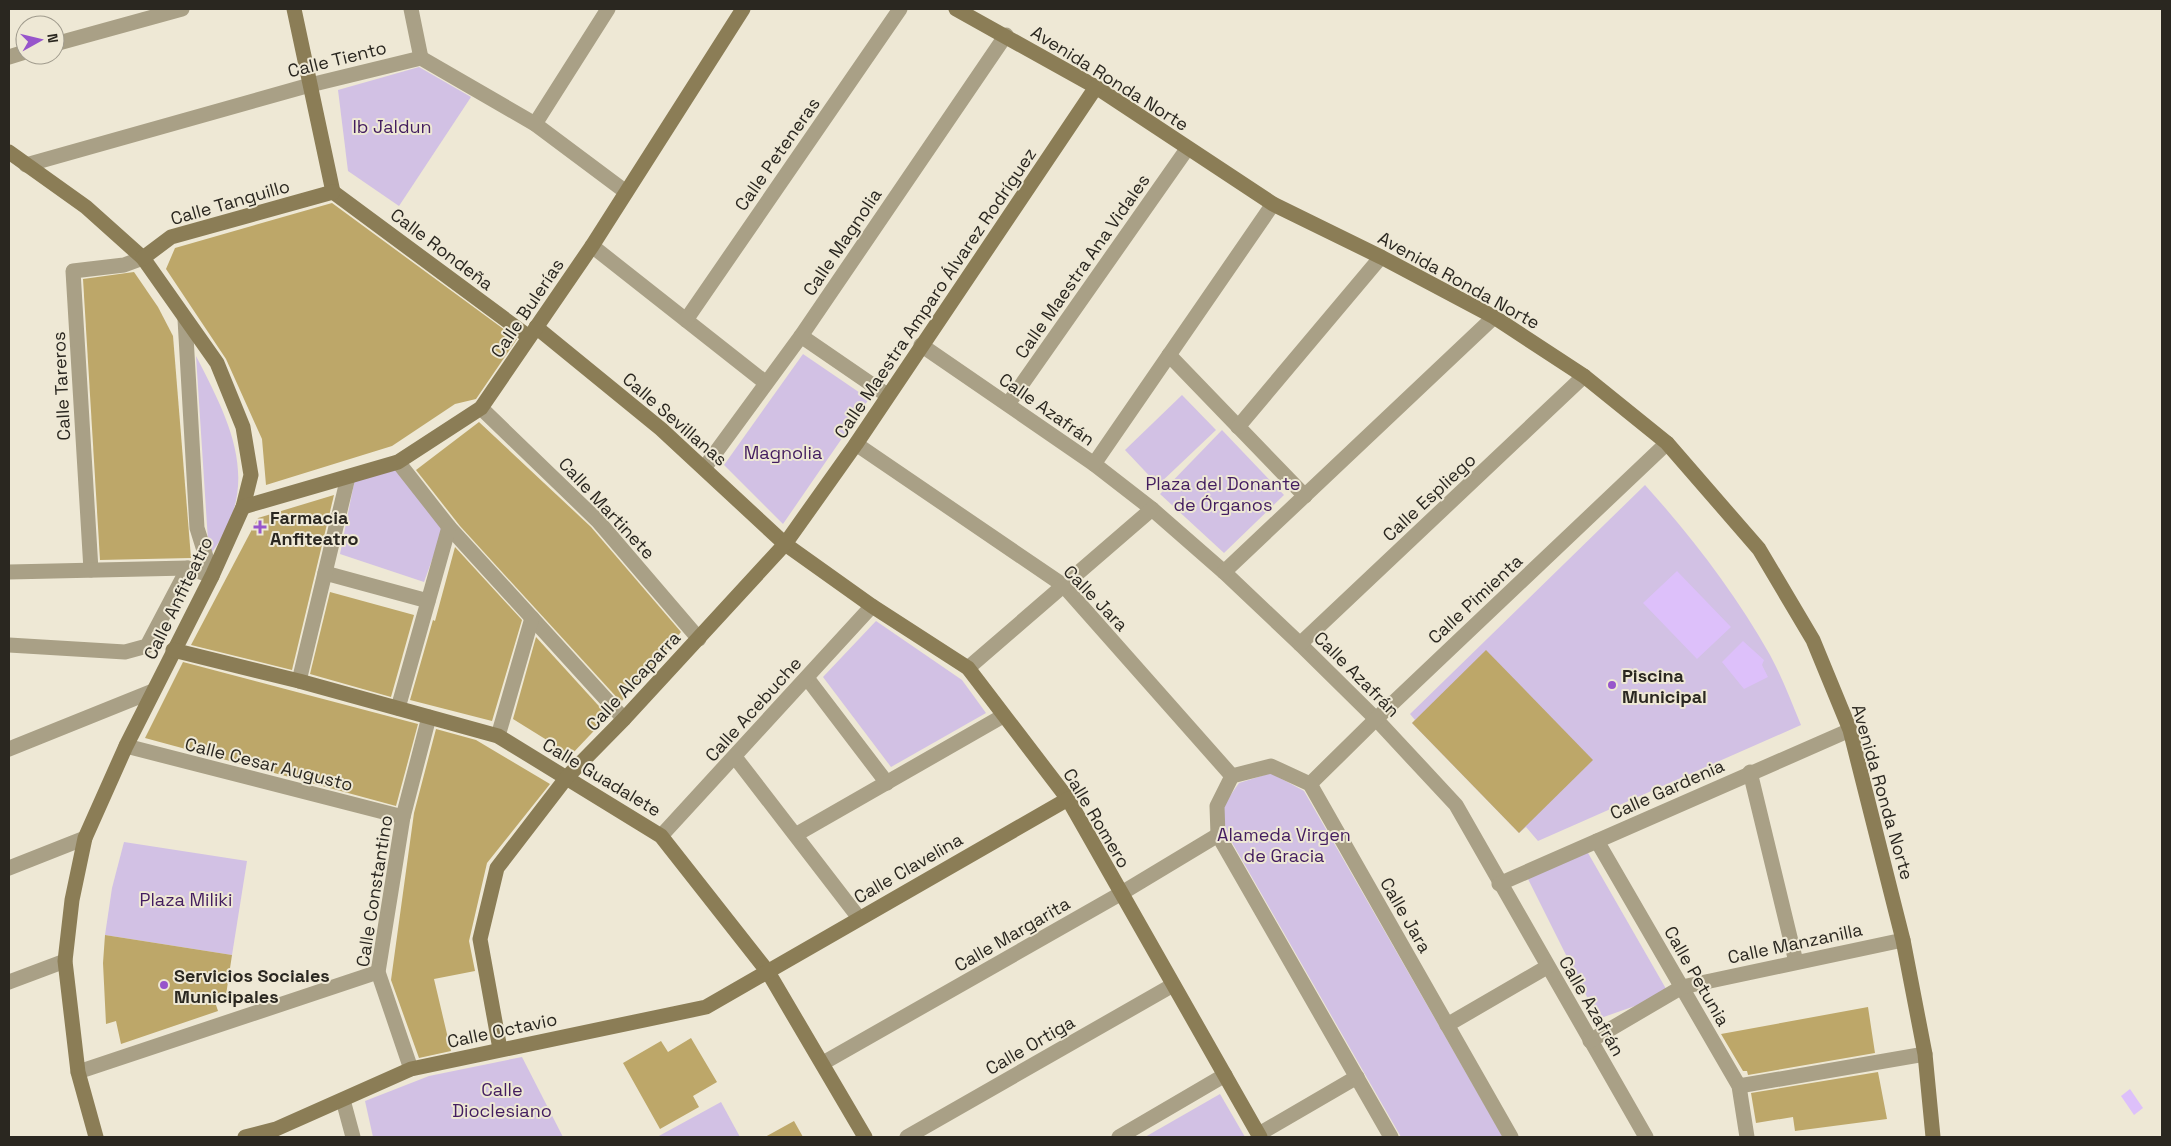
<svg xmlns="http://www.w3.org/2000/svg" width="2171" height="1146" viewBox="0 0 2171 1146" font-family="'Space Grotesk',sans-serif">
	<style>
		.green { fill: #d2c1e4 }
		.water { fill: #ddc0fa }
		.building { fill: #bda769 }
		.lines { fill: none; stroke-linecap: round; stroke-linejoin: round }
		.street { stroke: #a9a086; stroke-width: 15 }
		.secondary { stroke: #8b7d56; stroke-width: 15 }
		.poi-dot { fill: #9755cb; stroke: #eee8d5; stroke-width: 2 }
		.labels { text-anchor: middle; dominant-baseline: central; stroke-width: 4; stroke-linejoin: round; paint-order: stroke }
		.street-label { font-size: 18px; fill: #2a2720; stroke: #eee8d5 }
		.park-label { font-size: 18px; fill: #431d5f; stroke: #eee8d5 }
		.poi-label { font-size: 18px; font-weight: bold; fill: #2a2720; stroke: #eee8d5; text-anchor: start }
	</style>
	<rect width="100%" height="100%" fill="#eee8d5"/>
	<g class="green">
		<polygon points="419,67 471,97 399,206 348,171 338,90"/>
		<polygon points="803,354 869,399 783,524 724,465"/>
		<path d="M196,356C231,424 264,486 209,556Z"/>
		<polygon points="1182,395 1216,430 1158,485 1125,450"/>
		<polygon points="1222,430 1284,495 1224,553 1160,494"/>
		<polygon points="394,464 444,527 424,582 340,554 355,478"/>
		<path d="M1645,485C1692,537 1735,593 1770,655C1782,677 1791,701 1801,725L1538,841L1526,827L1519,833L1412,723L1415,720L1410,714Z"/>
		<polygon points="876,621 962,680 986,713 891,767 823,677"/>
		<polygon points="1271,773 1304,791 1503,1137 1401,1137 1226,832 1223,806 1239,783"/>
		<polygon points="124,842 247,861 232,955 105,935 112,888"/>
		<polygon points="1584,846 1669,994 1598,1019 1525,873"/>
		<polygon points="522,1057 563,1137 373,1137 365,1101 429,1076"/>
		<polygon points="1220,1094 1245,1137 1145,1137"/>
		<polygon points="721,1102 740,1137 657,1137"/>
	</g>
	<g class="water">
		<polygon points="1677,571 1731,627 1697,659 1643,603"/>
		<polygon points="1743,641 1764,660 1762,665 1768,677 1744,689 1722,662"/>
		<polygon points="2130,1089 2143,1108 2134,1115 2121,1096"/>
	</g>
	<g class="building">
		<polygon points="332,203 517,339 476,399 455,404 392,446 266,485 262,439 226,359 166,269 175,248"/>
		<polygon points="134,272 158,307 173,336 191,558 100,560 83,279"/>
		<polygon points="479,422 591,527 681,632 621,702 460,526 416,470"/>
		<polygon points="334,495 292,670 191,645 258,518"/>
		<polygon points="455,547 522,620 492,721 410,700 433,620 435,621"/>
		<polygon points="330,592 414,615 391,697 310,674"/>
		<polygon points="536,637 608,716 571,755 513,719"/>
		<polygon points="1486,650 1593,760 1519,833 1412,723"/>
		<polygon points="183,662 418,724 396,806 145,738"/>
		<polygon points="436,729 476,740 550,784 487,863 469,941 475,971 434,979 451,1051 419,1058 391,980 414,813"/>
		<polygon points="105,935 232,955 226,995 214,999 218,1011 121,1044 116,1021 106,1024 103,963"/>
		<polygon points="1868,1007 1875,1053 1748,1075 1747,1071 1743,1071 1721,1034"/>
		<polygon points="691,1038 717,1082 693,1096 699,1107 660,1129 623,1063 661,1041 668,1052"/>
		<polygon points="1878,1072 1887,1119 1795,1131 1793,1117 1756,1123 1751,1093"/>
		<polygon points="794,1121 803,1137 765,1137"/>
	</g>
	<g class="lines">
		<g class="street">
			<polyline points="411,9 421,58"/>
			<polyline points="55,44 182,9"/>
			<polyline points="9,57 25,52"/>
			<polyline points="535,124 608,9"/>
			<polyline points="26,165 310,85 421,58 535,124 626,192"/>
			<polyline points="592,246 766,383"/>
			<polyline points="185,319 197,528 212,576"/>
			<polyline points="686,320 900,9"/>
			<polyline points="801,336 887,395"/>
			<polyline points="921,345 1094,464 1152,509 1224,572 1300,644 1376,719 1456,805 1646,1137"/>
			<polyline points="1169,355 1305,496"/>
			<polyline points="1008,404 1187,149"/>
			<polyline points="481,408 598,521 699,639"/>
			<polyline points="1238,427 1381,257"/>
			<polyline points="856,444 1063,585 1232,776"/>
			<polyline points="398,462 449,527 624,719"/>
			<polyline points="1094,464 1273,204"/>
			<polyline points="705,467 801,336 1006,35"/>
			<polyline points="91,570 73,271 124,265 143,258"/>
			<polyline points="9,572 188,568 212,576"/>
			<polyline points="1224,572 1494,317"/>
			<polyline points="325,573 428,601"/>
			<polyline points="1300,644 1584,376"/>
			<polyline points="9,645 125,652 147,646 188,568"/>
			<polyline points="968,668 1152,509"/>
			<polyline points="807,678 887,783"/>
			<polyline points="299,681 348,477"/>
			<polyline points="398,708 449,527"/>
			<polyline points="498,736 532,618"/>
			<polyline points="126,746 403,817"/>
			<polyline points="9,749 153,691"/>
			<polyline points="735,757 859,918"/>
			<polyline points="1750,772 1796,962"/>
			<polyline points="1310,784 1376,719 1667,443"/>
			<polyline points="797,834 1003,716"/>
			<polyline points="661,836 872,606"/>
			<polyline points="1597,841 1739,1086 1747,1137"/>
			<polyline points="9,868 85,838"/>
			<polyline points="1499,884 1850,730"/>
			<polyline points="9,982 65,961"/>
			<polyline points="1447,1025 1547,967"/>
			<polyline points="1590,1041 1682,987 1903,940"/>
			<polyline points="823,1063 1120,894 1218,835"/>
			<polyline points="411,1069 378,972 403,817 429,717"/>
			<polyline points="78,1072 378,972"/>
			<polyline points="1739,1086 1925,1054"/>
			<polyline points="343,1100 353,1137"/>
			<polyline points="1259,1134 1357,1077"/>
			<polyline points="907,1137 1173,985"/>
			<polyline points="1119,1137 1225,1075"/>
			<polyline points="1391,1137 1218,835 1217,806 1232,776 1271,766 1310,784 1511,1137"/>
		</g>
		<g class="secondary">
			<polyline points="294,9 333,192"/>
			<polyline points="956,9 1096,87 1273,204 1381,257 1494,317 1584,376 1667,443 1759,549 1813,640 1850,730 1903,940 1925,1054 1933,1137"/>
			<polyline points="9,152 86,207 143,258 217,363 243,427 251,475 243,507 212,576 126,746 85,838 72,900 65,961 78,1072 96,1137"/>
			<polyline points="333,192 529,337"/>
			<polyline points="143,258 171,237 333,192"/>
			<polyline points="536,327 661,429 785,544 872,606 968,668 1068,799 1260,1137"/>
			<polyline points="243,507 398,462 481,408 592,246 743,9"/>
			<polyline points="173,650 299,681 498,736 661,836 768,972 865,1137"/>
			<polyline points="500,1049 480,939 497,868 567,777 624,719 785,544 856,444 1096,87"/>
			<polyline points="245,1137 276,1129 411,1069 706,1007 1068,799"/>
		</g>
	</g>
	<g class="poi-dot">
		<path d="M257.5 519.5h5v5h5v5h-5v5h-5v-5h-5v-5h5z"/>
		<circle cx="1612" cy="685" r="5"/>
		<circle cx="164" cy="985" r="5"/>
	</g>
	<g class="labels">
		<g class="street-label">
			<text transform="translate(337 59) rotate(-14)">Calle Tiento</text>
			<text transform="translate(1110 78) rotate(32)">Avenida Ronda Norte</text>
			<text transform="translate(777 154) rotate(-55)">Calle Peteneras</text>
			<text transform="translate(230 202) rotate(-16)">Calle Tanguillo</text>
			<text transform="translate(842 242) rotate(-56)">Calle Magnolia</text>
			<text transform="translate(442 249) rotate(37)">Calle Rondeña</text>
			<text transform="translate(1082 266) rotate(-55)">Calle Maestra Ana Vidales</text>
			<text transform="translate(1459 280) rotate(29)">Avenida Ronda Norte</text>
			<text transform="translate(935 293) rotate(-56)">Calle Maestra Amparo Álvarez Rodríguez</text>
			<text transform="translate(527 308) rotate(-56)">Calle Bulerías</text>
			<text transform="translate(61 386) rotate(-93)">Calle Tareros</text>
			<text transform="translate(1047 409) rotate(35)">Calle Azafrán</text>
			<text transform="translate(675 419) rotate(41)">Calle Sevillanas</text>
			<text transform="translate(1429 497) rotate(-43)">Calle Espliego</text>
			<text transform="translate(607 508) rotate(47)">Calle Martinete</text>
			<text transform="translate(178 598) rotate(-64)">Calle Anfiteatro</text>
			<text transform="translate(1096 598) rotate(46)">Calle Jara</text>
			<text transform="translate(1475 599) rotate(-43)">Calle Pimienta</text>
			<text transform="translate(1357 674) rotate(45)">Calle Azafrán</text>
			<text transform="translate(633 681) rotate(-47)">Calle Alcaparra</text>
			<text transform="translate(753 709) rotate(-48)">Calle Acebuche</text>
			<text transform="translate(269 764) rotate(14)">Calle Cesar Augusto</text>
			<text transform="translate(602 777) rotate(31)">Calle Guadalete</text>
			<text transform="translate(1667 789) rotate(-24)">Calle Gardenia</text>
			<text transform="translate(1883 792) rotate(74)">Avenida Ronda Norte</text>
			<text transform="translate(1097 818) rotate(59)">Calle Romero</text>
			<text transform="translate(908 868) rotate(-30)">Calle Clavelina</text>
			<text transform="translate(374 891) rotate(-81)">Calle Constantino</text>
			<text transform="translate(1406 915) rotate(60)">Calle Jara</text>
			<text transform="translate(1012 934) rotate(-30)">Calle Margarita</text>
			<text transform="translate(1795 943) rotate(-12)">Calle Manzanilla</text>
			<text transform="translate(1697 976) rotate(60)">Calle Petunia</text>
			<text transform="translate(1592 1006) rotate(60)">Calle Azafrán</text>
			<text transform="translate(502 1030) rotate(-12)">Calle Octavio</text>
			<text transform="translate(1030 1045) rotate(-30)">Calle Ortiga</text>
		</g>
		<g class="park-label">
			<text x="392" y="126">Ib Jaldun</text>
			<text x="783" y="452">Magnolia</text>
			<text x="1223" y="483">Plaza del Donante<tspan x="1223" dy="21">de Órganos</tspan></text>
			<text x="1284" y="834">Alameda Virgen<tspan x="1284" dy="21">de Gracia</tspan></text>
			<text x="186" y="899">Plaza Miliki</text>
			<text x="502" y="1089">Calle<tspan x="502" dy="21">Dioclesiano</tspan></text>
		</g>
		<g class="poi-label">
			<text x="270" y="517">Farmacia<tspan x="270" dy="21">Anfiteatro</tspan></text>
			<text x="1622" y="675">Piscina<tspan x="1622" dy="21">Municipal</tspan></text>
			<text x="174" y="975">Servicios Sociales<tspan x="174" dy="21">Municipales</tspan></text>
		</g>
	</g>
	<rect width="2171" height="1146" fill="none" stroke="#2a2720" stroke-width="20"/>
	<g transform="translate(40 40) rotate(82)"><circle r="24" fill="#eee8d5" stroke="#a09b8d"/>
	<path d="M0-4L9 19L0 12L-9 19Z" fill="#9755cb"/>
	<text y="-8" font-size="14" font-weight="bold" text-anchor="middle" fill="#2a2720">N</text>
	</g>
</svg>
